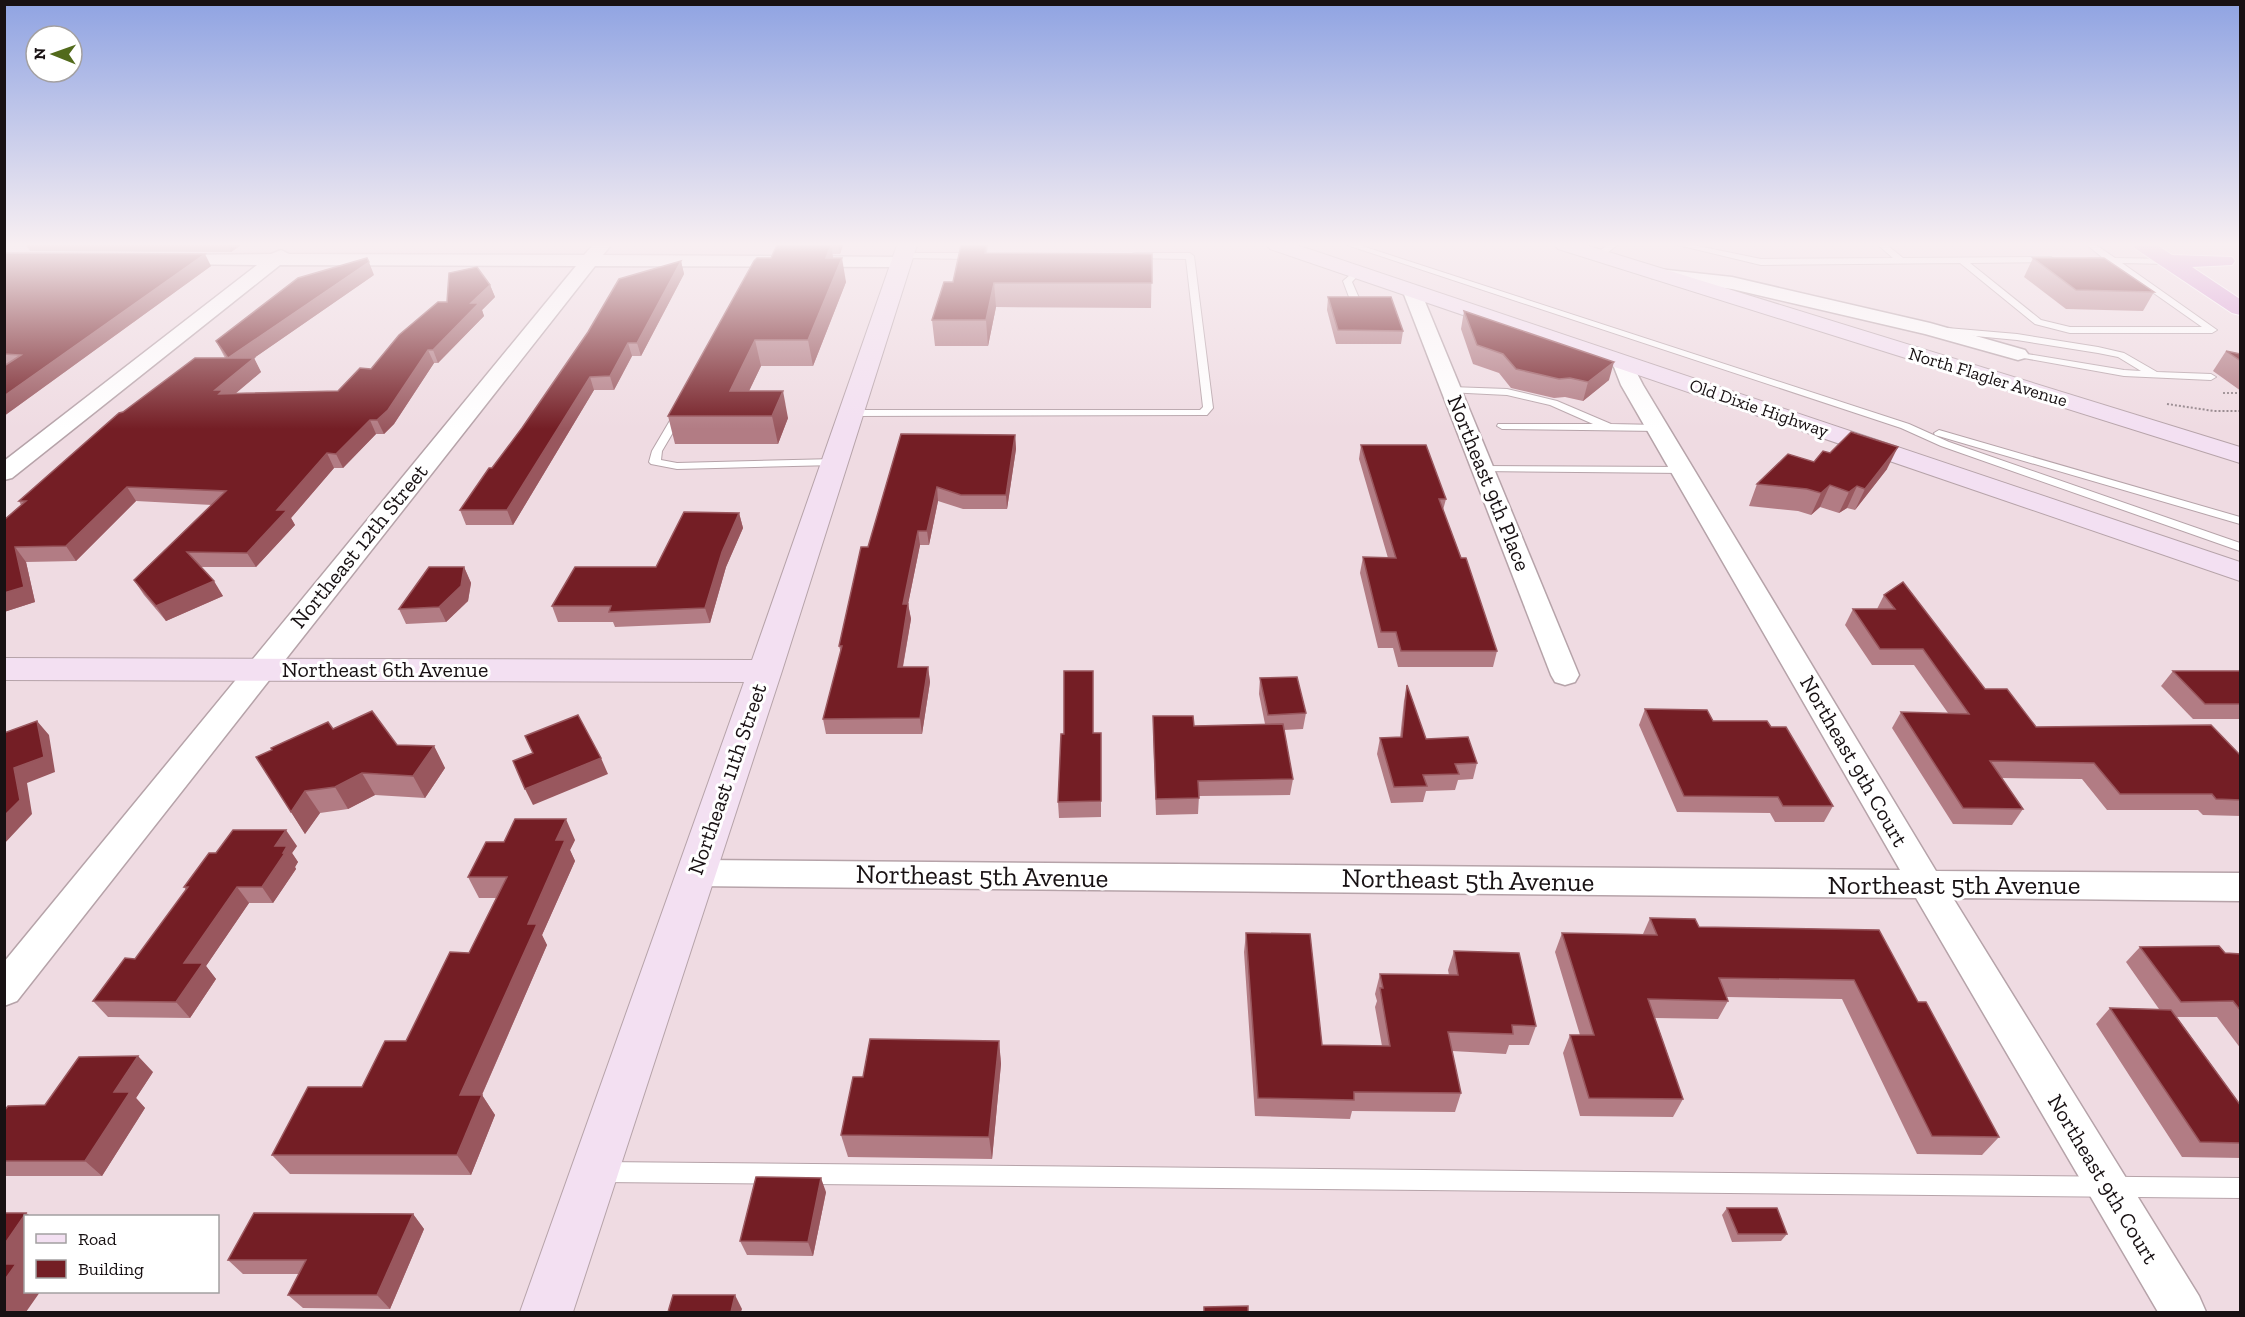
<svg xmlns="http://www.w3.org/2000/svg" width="2245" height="1317" viewBox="0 0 2245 1317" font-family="'Zilla Slab',serif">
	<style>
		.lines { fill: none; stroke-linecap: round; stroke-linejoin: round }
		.lane-casing { stroke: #b6a3a9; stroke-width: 2 }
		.street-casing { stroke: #b6a3a9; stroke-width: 3 }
		.secondary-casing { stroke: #b6a3a9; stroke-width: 2 }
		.highway-casing { stroke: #fff; stroke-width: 2 }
		.path { stroke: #908287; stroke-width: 2; stroke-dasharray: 2 2; stroke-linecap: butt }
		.lane { fill: #fff; fill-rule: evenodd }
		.street { fill: #fff; fill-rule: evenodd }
		.secondary { fill: #f3e0f2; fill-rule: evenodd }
		.highway { fill: #d899d5; fill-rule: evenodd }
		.wall { fill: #b27c84 }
		.shaded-wall { fill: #99575e }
		.building { fill: #741e25; stroke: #99575e; stroke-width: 1.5 }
		.labels { text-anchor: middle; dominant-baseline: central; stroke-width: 6; stroke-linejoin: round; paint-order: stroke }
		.far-street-label { font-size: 18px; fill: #181113; stroke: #fff }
		.street-label { font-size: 22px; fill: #181113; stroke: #fff }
		.near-street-label { font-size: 27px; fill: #181113; stroke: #fff }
	</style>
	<rect width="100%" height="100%" fill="#efdbe2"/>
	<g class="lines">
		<defs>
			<g id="lane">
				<polygon points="1347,245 1359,245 1909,424 1949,442 2240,543 2240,551 1941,446 1901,428"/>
				<polygon points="1608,245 1617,245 1601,258 1595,258 1595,254"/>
				<polygon points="1678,245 1693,245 1761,259 1893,258 1878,245 1887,245 1903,258 2051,257 2055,260 2054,262 1970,263 2041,320 2070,327 2202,327 2111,263 2088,262 2088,258 2103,258 2087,245 2096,245 2115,258 2171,259 2171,263 2168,264 2122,263 2217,330 2212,333 2070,333 2035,324 1960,263 1761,265"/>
				<polygon points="903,253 975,253 979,256 975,259 900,258 900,254"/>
				<polygon points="1135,253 1190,253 1194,256 1213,408 1207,415 851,416 846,413 851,410 1200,410 1203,407 1186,259 1132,258 1132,254"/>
				<polygon points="1357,269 1361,272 1352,282 1362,305 1357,308 1352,305 1343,281"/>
				<polygon points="1947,328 2017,334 2098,347 2124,353 2157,372 2211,374 2216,377 2211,380 2124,376 2018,357 2015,356 2015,352 2124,370 2141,371 2118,357 2098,353 2017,340 1944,333 1944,329"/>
				<polygon points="1451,387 1507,389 1557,401 1611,424 1659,425 1664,428 1659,431 1502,429 1497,426 1498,424 1593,424 1550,405 1507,395 1447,392 1447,388"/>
				<polygon points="680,409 685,412 662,451 661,460 677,463 835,459 841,462 835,465 677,469 651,464 649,462 652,451 675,412"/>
				<polygon points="1939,430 2240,517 2240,524 1935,435 1934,433"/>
				<polygon points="1483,466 1684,467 1690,470 1684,473 1479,471 1479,467"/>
				<polygon points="601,1162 2240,1178 2240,1198 601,1182 594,1179 591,1172 594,1165"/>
			</g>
			<g id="street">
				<polygon points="593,245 611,245 603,255 901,257 907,258 910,262 907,266 901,267 595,266 17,1001 4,1006 4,962 576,266 280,265 12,478 4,480 4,461 257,265 169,264 163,263 160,259 163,255 271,254 281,250 289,254 584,255"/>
				<polygon points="1658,269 1732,277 1930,323 2025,350 2028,354 2025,358 2018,360 1925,334 1732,289 1652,278 1649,274 1652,270"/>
				<polygon points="1412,286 1419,288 1421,292 1579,675 1575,682 1565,685 1555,682 1551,675 1403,292 1405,288"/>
				<polygon points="1622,356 1629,358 1643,385 1936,871 2240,873 2240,901 1953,898 2199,1296 2206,1312 2158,1312 1916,898 695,886 683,883 678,873 683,863 695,860 1900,870 1621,385 1612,362 1615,358"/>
			</g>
			<g id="secondary">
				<polygon points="897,245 917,245 782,671 573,1312 520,1312 744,682 4,680 4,658 752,660"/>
				<polygon points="1267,245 1297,245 2240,562 2240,581 1270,249"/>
				<polygon points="1555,245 1586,245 2240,447 2240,463 1558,249"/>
			</g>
			<polygon id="highway" points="2133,245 2157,245 2172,255 2232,257 2235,261 2232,265 2192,267 2240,299 2240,315 2232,313 2136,249"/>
		</defs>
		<use href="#lane" class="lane-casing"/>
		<use href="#street" class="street-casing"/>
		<use href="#secondary" class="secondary-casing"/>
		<use href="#highway" class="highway-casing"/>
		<g class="path">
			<polyline points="2223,393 2240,393"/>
			<polyline points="2167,404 2214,411 2240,411"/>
		</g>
		<use href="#lane" class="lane"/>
		<use href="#street" class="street"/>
		<use href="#secondary" class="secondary"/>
		<use href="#highway" class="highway"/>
	</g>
	<g class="wall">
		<polygon points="26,245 241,245 231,252 30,251"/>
		<polygon points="777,245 843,245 840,254 832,254 833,258 846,282 813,366 761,366 749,391 788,418 778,444 675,444 668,416 771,258"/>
		<polygon points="961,245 988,245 987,253 1152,254 1151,308 996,307 988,346 935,346 932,320 953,282"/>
		<polygon points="4,253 211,266 4,416"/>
		<polygon points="2033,258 2154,292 2143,311 2066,309 2024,277"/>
		<polygon points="681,261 684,274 641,356 632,356 614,390 594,390 513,525 466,525 460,510 492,468"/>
		<polygon points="374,275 254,358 261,372 235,393 338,391 371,369 447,302 490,285 495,297 482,310 484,316 438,363 434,363 394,424 384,434 376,434 343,468 334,468 291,518 295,525 256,567 201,567 223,596 166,621 144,595 134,580 212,505 136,501 76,561 26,562 35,602 4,612 4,520 21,505 19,501 123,412 225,358 216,341"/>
		<polygon points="1328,297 1403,331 1401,344 1336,344 1327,310"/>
		<polygon points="1464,311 1609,380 1583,401 1565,397 1554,398 1511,388 1499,373 1473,364 1461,329"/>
		<polygon points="2226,351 2241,354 2241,391 2213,371"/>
		<polygon points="901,434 1015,435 1016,449 1007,509 963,509 938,501 929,545 920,545 908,604 911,619 903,667 928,667 930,682 922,734 826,734 823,719 841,653 839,646"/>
		<polygon points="1361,445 1446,499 1443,510 1497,651 1493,667 1398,667 1393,648 1378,648 1360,573 1363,557 1388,558 1359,459"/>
		<polygon points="1814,462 1887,469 1855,510 1847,508 1839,513 1820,507 1811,515 1798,511 1749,506 1757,484"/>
		<polygon points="739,513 743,528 726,567 710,623 615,627 613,622 558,622 552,606 656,567"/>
		<polygon points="464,567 471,583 468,601 446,622 406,624 399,609"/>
		<polygon points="1884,595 1985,689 2036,727 2241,756 2241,816 2203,815 2198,810 2107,810 2082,779 2001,778 2023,809 2012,825 1953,824 1892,728 1901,712 1948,713 1914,665 1872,665 1845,625 1853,609 1877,609"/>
		<polygon points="2173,671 2241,671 2241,719 2193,719 2161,686"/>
		<polygon points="1260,678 1306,713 1303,729 1284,730 1293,779 1290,795 1199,796 1198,814 1156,815 1153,732 1153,716 1194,726 1265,724 1259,694"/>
		<polygon points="1407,685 1426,739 1477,763 1473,779 1458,780 1455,790 1426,791 1423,802 1391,803 1377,754 1380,738 1400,738 1404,701"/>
		<polygon points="1645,709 1713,721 1771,727 1833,806 1824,822 1775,822 1770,813 1677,812 1639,725"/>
		<polygon points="333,729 397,745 434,746 445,768 425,798 375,795 348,809 320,813 305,834 291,812"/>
		<polygon points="1094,733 1101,733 1101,817 1059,818 1058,802"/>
		<polygon points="575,840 570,850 575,861 542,935 547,945 482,1095 495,1115 471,1175 290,1174 272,1155 362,1087 406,1041 469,953 496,898 479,898 468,877"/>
		<polygon points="297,846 292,853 298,862 295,867 296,869 273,903 249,903 206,966 216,979 190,1018 108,1017 93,1001 135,959 186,890 184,887 216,853"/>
		<polygon points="1650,918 1699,927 1918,1002 1999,1137 1982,1155 1917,1154 1842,999 1727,997 1728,1001 1718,1019 1655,1018 1683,1099 1673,1117 1580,1116 1563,1053 1570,1035 1580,1035 1555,952 1562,933 1643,934"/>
		<polygon points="1246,933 1322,1045 1382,1046 1375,1007 1377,1001 1375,994 1380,974 1449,975 1448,970 1454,951 1536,1026 1529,1045 1509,1045 1506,1054 1452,1051 1461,1093 1455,1112 1352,1111 1350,1119 1255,1116 1244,952"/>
		<polygon points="2140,947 2225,953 2241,954 2241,1049 2217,1017 2177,1017 2241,1106 2241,1158 2182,1157 2096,1024 2110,1008 2159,1009 2126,962"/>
		<polygon points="999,1041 1001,1064 992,1159 848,1157 841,1135 863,1077"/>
		<polygon points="153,1072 136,1098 145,1108 102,1176 4,1176 4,1111 45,1105"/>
		<polygon points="826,1192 813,1256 747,1255 740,1241"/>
		<polygon points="1727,1208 1787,1234 1781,1241 1732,1242 1722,1215"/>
		<polygon points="413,1214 424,1229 390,1309 303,1308 288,1295 299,1274 243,1274 228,1260"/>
	</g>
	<g class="shaded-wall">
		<polygon points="228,245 241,245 231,252"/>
		<polygon points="831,245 835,269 826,258"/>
		<polygon points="838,245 843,245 840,254"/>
		<polygon points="205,254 211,266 4,416 4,396"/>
		<polygon points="842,258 846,282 813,366 808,340"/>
		<polygon points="681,261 684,274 641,356 637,343"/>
		<polygon points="369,262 374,275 254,358 261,372 228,400 215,390 228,358"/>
		<polygon points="994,283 996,307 988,346 986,320"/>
		<polygon points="490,285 495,297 482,310 484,316 438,363 433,350 471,303"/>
		<polygon points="755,340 761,366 737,416 730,391"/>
		<polygon points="628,343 632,356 614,390 610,376"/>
		<polygon points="428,350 434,363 394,424 384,434 377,420"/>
		<polygon points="1614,362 1609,380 1583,401 1588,382"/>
		<polygon points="590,377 594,390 513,525 507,510"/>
		<polygon points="783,391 788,418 778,444 772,416"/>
		<polygon points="370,420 376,434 343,468 336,454"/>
		<polygon points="1015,435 1016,449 1007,509 1006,495"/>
		<polygon points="1898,447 1887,469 1855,510 1865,489"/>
		<polygon points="327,453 334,468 291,518 295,525 256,567 247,553 277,510"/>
		<polygon points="1830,485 1820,507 1811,515 1821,493"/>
		<polygon points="1857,486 1847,508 1839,513 1849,492"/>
		<polygon points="127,487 136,501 76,561 66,546"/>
		<polygon points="937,487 938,501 929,545 927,531"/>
		<polygon points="739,513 743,528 726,567 710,623 705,608 722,552"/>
		<polygon points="918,531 920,545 905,619 903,604"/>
		<polygon points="15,547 26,562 35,602 4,612 4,593"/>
		<polygon points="464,567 471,583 468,601 446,622 439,607"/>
		<polygon points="214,581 223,596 166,621 156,606"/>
		<polygon points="908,604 911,619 900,682 898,667"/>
		<polygon points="928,667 930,682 922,734 920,718"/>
		<polygon points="37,721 49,735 55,772 27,783 32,814 4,844 4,816 14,768"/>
		<polygon points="434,746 445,768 425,798 413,776"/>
		<polygon points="601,758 608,774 533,805 525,789"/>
		<polygon points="362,773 375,795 348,809 335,787"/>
		<polygon points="305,791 320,813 305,834 291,812"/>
		<polygon points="566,819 575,840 570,850 575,861 542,935 547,945 473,1115 460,1095 528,924 556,840"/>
		<polygon points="286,830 297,846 292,853 298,862 295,867 296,869 273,903 262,887 275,846"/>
		<polygon points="237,887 249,903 206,966 216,979 190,1018 176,1002 184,963"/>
		<polygon points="999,1041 1001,1064 992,1159 989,1137"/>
		<polygon points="138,1056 153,1072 136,1098 145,1108 102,1176 85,1161 114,1092"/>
		<polygon points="482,1095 495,1115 471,1175 457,1155"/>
		<polygon points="821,1178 826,1192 813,1256 808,1242"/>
		<polygon points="26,1213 31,1216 26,1216 26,1292 40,1292 26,1312 4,1312 4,1245"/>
		<polygon points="413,1214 424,1229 390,1309 377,1295"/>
		<polygon points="735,1295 742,1309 741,1312 731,1312"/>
	</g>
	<g class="building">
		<polygon points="777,245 831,245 826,258 842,258 808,340 755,340 730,391 783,391 772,416 668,416 754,261 757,258 771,258"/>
		<polygon points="961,245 986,245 985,253 1152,254 1152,283 994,283 986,320 932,320 944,282 953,282"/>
		<polygon points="4,253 205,254 4,396 4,366 21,355 4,354"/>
		<polygon points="367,258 369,262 228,358 254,358 215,390 223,390 219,394 338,391 360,368 371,369 399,335 438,302 447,302 449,273 477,267 490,285 471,303 479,303 433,350 428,350 388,410 377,420 370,420 336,454 327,453 277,510 287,510 247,553 187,552 214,581 156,606 134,580 226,491 127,487 66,546 15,547 24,587 4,593 4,520 26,501 19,501 119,413 123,412 195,358 228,358 216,341 298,278"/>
		<polygon points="2033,258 2104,258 2154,292 2076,290"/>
		<polygon points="681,261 637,343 628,343 610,376 590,377 507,510 460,510 489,468 492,468 522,428 588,332 619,279"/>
		<polygon points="1328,297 1391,297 1403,331 1338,330"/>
		<polygon points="1464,311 1614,362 1588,382 1570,378 1559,379 1516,369 1503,354 1477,345"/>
		<polygon points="2226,351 2241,354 2241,361"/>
		<polygon points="1851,432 1898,447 1865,489 1857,486 1849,492 1830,485 1821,493 1807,489 1757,484 1788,454 1814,462 1823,451 1830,453"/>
		<polygon points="901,434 1015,435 1006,495 961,495 937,487 927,531 918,531 903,604 908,604 898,667 928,667 920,718 823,719 842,646 839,646 861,547 868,547"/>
		<polygon points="1361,445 1426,445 1446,499 1439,499 1461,558 1466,558 1497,651 1401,651 1396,632 1381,632 1363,557 1396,558"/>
		<polygon points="684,512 739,513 722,552 705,608 609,612 611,606 552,606 575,567 656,567"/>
		<polygon points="429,567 464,567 461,586 439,607 399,609"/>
		<polygon points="1903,582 1985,689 2007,689 2036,727 2211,725 2241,756 2241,800 2216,799 2212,794 2120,794 2094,763 1990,761 2023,809 1963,808 1901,712 1969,714 1923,649 1880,649 1853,609 1895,609 1884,595"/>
		<polygon points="1064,671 1093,671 1093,733 1101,733 1101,801 1058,802 1061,734 1064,734"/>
		<polygon points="2173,671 2241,671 2241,704 2205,704"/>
		<polygon points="1297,677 1306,713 1268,715 1260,678"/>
		<polygon points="1407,685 1426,739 1468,737 1477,763 1455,764 1459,774 1423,775 1427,786 1394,787 1380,738 1402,737"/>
		<polygon points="1645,709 1707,710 1713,721 1767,721 1771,727 1786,727 1833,806 1783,806 1778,797 1684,796"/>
		<polygon points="372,711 397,745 434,746 413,776 362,773 335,787 305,791 291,812 256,757 272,750 271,748 328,722 333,729"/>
		<polygon points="578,715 601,758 525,789 513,761 533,753 525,736"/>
		<polygon points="1153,716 1193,716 1194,726 1283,724 1293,779 1198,781 1199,798 1156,799"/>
		<polygon points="37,721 44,757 14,768 20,800 4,816 4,733"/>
		<polygon points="515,819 566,819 556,840 565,840 528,924 537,924 460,1095 482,1095 457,1155 272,1155 308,1087 362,1087 385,1041 406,1041 450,952 469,953 507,877 468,877 486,842 504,842"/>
		<polygon points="233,830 286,830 275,846 287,846 283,853 285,853 262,887 237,887 184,963 203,963 176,1002 93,1001 125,958 135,959 188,887 184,887 209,853 216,853"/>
		<polygon points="1650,918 1695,919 1699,927 1879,930 1918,1002 1926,1002 1999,1137 1932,1136 1854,980 1719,978 1728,1001 1648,999 1683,1099 1589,1098 1570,1035 1594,1035 1562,933 1657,935"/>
		<polygon points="1246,933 1310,934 1322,1045 1390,1046 1380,988 1383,988 1380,974 1458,975 1454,951 1519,953 1536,1026 1512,1025 1513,1034 1448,1032 1461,1093 1354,1092 1354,1100 1258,1098"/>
		<polygon points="2219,946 2225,953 2241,954 2241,1011 2233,1001 2181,1002 2140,947"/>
		<polygon points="2110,1008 2171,1010 2241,1106 2241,1143 2200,1142"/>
		<polygon points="870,1039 999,1041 989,1137 841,1135 853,1077 863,1077"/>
		<polygon points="138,1056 114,1092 130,1092 85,1161 4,1161 4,1111 8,1106 45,1105 79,1057"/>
		<polygon points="756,1177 821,1178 808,1242 740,1241"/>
		<polygon points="1727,1208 1777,1208 1787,1234 1738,1234"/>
		<polygon points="4,1213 26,1213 4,1245"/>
		<polygon points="254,1213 413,1214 377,1295 288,1295 306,1260 228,1260"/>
		<polygon points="4,1264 16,1264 4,1281"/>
		<polygon points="673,1295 735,1295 731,1312 668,1312"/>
		<polygon points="1248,1306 1248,1312 1204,1312 1204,1307"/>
	</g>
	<linearGradient id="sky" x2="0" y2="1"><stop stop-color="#8fa3e2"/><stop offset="0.57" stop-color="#f8eff2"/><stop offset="1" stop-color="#f8eff2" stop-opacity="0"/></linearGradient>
	<rect width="2245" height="429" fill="url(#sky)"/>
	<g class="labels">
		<g class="far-street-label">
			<text transform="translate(1988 377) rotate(17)">North Flagler Avenue</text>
			<text transform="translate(1759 408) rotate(19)">Old Dixie Highway</text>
		</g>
		<g class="street-label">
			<text transform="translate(1489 483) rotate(68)">Northeast 9th Place</text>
			<text transform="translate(359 546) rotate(-51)">Northeast 12th Street</text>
			<text x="385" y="669">Northeast 6th Avenue</text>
			<text transform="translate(1854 761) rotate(60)">Northeast 9th Court</text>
			<text transform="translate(727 779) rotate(-71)">Northeast 11th Street</text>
			<text transform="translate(2103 1179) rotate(59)">Northeast 9th Court</text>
		</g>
		<g class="near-street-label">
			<text transform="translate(982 876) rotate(1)">Northeast 5th Avenue</text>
			<text transform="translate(1468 880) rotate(1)">Northeast 5th Avenue</text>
			<text x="1954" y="885">Northeast 5th Avenue</text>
		</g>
	</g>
	<rect width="2245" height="1317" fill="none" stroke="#181113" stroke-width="12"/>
	<rect x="24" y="1215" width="195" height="78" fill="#ffffff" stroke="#a3a0a1" stroke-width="1.5"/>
	<rect x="36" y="1234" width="30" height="9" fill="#f3e0f2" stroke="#a3a0a1" stroke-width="1.5"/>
	<text x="78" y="1245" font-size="18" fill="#181113">Road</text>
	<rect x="36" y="1260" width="30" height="18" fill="#741e25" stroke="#a3a0a1" stroke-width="1.5"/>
	<text x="78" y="1275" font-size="18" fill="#181113">Building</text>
	<g transform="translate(54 54) rotate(271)"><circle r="28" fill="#ffffff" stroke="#a3a0a1" stroke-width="1.5"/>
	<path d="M0-4.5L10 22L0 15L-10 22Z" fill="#526a1b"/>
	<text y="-9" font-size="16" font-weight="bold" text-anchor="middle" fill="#181113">N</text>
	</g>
</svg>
